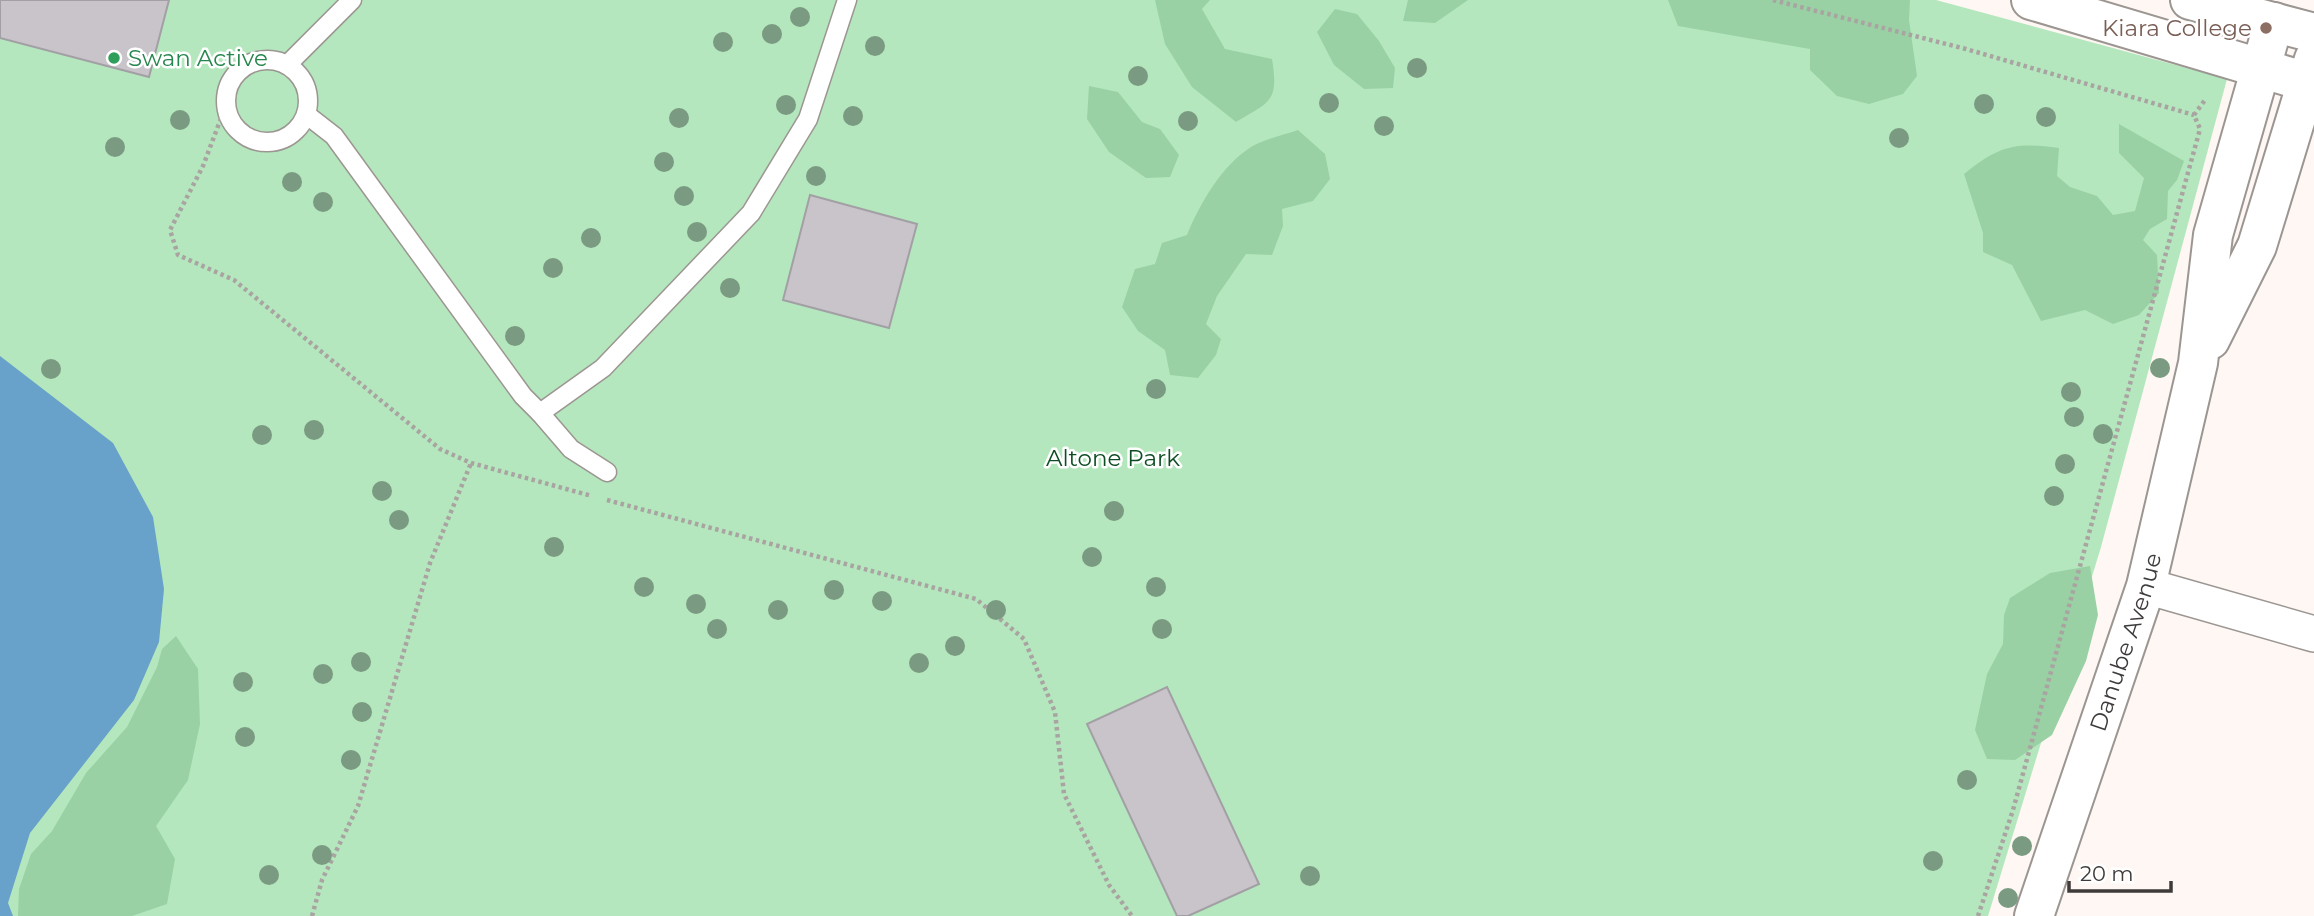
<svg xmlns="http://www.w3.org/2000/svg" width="2314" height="916" viewBox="0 0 2314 916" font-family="Montserrat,sans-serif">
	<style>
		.green { fill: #b4e7bd }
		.forest { fill: #99d1a4 }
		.water { fill: #68a1c9 }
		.building { fill: #c8c4ca; stroke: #a29fa5; stroke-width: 2 }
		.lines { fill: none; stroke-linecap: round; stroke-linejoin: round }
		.service-casing { stroke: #9c9692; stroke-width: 21 }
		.minor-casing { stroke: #9c9692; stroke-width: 38 }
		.tertiary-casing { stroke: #9c9692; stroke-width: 42 }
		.secondary-casing { stroke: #9c9692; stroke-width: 42 }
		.primary-casing { stroke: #9c9692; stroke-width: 42 }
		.path { stroke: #a9a3a1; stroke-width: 4.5; stroke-dasharray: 3.5 3.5; stroke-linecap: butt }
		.service { stroke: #fff; stroke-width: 18 }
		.minor { stroke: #fff; stroke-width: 35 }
		.tertiary { stroke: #fff; stroke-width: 38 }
		.secondary { stroke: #fff; stroke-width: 38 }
		.primary { stroke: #fff; stroke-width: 38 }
		.tree { fill: #7a9a81 }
		.education-dot { fill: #8d6e63; stroke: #fff; stroke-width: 2.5 }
		.leisure-dot { fill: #2e9e5b; stroke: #fff; stroke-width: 2.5 }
		.labels { text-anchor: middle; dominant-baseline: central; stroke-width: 5; stroke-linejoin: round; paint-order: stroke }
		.education-label { font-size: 23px; fill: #785e54; stroke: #fff; text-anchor: end }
		.leisure-label { font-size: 23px; fill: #27864d; stroke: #fff; text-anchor: start }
		.park-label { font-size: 23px; fill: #0e4d24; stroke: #fff }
		.street-label { font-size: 23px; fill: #3e3b3a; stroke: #fff }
	</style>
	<rect width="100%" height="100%" fill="#fef7f3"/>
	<polygon class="green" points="0,0 1936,0 2227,79 2101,547 1988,916 0,916"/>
	<g class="forest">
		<path d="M1155,0H1210L1202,9L1225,49L1272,59C1279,102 1270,102 1236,122L1192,87L1165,44Z"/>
		<polygon points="1408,0 1468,0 1435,23 1403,21"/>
		<polygon points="1668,0 1910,0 1909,20 1917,76 1903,94 1869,104 1837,96 1810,70 1810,49 1678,26"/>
		<polygon points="1335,9 1357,14 1379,41 1395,68 1393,88 1364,89 1334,65 1317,32"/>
		<polygon points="1089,86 1118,92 1142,122 1160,129 1179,155 1170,177 1146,178 1109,152 1087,119"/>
		<path d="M2119,124L2184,161L2177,180L2168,191L2167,219L2150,229L2143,240L2157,255L2159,293L2139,315L2113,324L2085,310L2041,321L2012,265L1983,252V233L1964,174C1999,146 2014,142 2059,148L2057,176L2070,187L2097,196L2113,215L2135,211L2144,178L2119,153Z"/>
		<path d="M1298,130L1325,154L1330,179L1313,201L1282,209L1283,226L1272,255L1246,254L1217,296L1206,324L1221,339L1216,355L1198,378L1170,375L1165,350L1138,331L1122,307L1135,269L1155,264L1162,243L1187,235C1199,205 1222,165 1251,147C1265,139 1283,135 1298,130Z"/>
		<polygon points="2090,566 2098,615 2086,661 2052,735 2015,760 1987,759 1975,730 1987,674 2003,644 2004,615 2010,598 2050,573"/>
		<polygon points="176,636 198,669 200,724 188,780 156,826 175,859 167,904 132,916 18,916 19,889 31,854 52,831 86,773 127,727 157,667 162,649"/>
	</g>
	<polygon class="water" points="0,356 113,443 153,517 164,589 159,642 134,700 30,833 8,903 13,916 0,916"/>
	<g class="building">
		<polygon points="0,0 169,0 149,77 0,38"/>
		<polygon points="810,195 917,224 889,328 783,300"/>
		<polygon points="1167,687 1259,884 1188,916 1177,916 1087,724"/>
	</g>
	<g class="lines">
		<defs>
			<g id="service">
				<circle cx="267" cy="101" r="41"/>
				<polyline points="288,64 352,0"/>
				<polyline points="307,115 334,136 523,396 540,413 603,368 751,213 808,119 847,0"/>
				<polyline points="540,413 571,449 607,472"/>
			</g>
			<polyline id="minor" points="2146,586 2314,634"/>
			<g id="tertiary">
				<polyline points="2210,340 2257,246 2314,59"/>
				<path id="s1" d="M2034,916L2146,586L2198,363L2213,235L2274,22"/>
			</g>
			<g id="secondary">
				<polyline points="2031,0 2307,82"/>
				<polyline points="2190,0 2314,33"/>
			</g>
			<polyline id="primary" points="2307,82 2314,84"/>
		</defs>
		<use href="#service" class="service-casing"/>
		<use href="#minor" class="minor-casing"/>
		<use href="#tertiary" class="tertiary-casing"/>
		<use href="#secondary" class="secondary-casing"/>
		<use href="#primary" class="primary-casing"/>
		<g class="path">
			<polyline points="1773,0 1966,49 2194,115"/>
			<polyline points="226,105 203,166 170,230 178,255 234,280 440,449 471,463 592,496"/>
			<polyline points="607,500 976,599 1024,639 1055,712 1064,794 1109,885 1132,916"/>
			<polyline points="312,916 322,880 358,806 430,563 471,463"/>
			<polyline points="1978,916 2013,810 2200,129 2194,115 2205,100"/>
		</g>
		<use href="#service" class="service"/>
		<use href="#minor" class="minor"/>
		<use href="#tertiary" class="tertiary"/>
		<use href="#secondary" class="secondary"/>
		<use href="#primary" class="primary"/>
	</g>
	<g class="tree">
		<circle cx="800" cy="17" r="10"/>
		<circle cx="772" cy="34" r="10"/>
		<circle cx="723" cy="42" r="10"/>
		<circle cx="875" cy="46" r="10"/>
		<circle cx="1417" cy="68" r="10"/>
		<circle cx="1138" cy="76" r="10"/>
		<circle cx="1329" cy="103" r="10"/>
		<circle cx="1984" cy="104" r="10"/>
		<circle cx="786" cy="105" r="10"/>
		<circle cx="853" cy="116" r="10"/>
		<circle cx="2046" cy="117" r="10"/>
		<circle cx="679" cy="118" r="10"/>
		<circle cx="180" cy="120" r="10"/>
		<circle cx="1188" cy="121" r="10"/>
		<circle cx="1384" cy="126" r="10"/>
		<circle cx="1899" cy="138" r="10"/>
		<circle cx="115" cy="147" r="10"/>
		<circle cx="664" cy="162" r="10"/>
		<circle cx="816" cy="176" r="10"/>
		<circle cx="292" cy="182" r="10"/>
		<circle cx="684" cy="196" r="10"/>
		<circle cx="323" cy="202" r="10"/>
		<circle cx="697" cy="232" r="10"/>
		<circle cx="591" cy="238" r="10"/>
		<circle cx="553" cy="268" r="10"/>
		<circle cx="730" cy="288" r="10"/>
		<circle cx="515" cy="336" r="10"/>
		<circle cx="2160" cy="368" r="10"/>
		<circle cx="51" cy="369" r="10"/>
		<circle cx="1156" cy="389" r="10"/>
		<circle cx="2071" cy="392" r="10"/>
		<circle cx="2074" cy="417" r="10"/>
		<circle cx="314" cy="430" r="10"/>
		<circle cx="2103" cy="434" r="10"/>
		<circle cx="262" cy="435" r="10"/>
		<circle cx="2065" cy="464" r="10"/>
		<circle cx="382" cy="491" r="10"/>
		<circle cx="2054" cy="496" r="10"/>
		<circle cx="1114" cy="511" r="10"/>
		<circle cx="399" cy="520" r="10"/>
		<circle cx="554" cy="547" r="10"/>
		<circle cx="1092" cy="557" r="10"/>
		<circle cx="644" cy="587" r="10"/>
		<circle cx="1156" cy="587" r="10"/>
		<circle cx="834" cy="590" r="10"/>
		<circle cx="882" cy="601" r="10"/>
		<circle cx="696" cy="604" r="10"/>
		<circle cx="778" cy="610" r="10"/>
		<circle cx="996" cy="610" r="10"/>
		<circle cx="717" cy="629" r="10"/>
		<circle cx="1162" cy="629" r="10"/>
		<circle cx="955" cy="646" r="10"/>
		<circle cx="361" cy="662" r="10"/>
		<circle cx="919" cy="663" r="10"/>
		<circle cx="323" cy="674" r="10"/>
		<circle cx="243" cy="682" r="10"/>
		<circle cx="362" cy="712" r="10"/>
		<circle cx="245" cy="737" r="10"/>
		<circle cx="351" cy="760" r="10"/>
		<circle cx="1967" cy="780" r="10"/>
		<circle cx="2022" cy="846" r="10"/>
		<circle cx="322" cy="855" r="10"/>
		<circle cx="1933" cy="861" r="10"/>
		<circle cx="269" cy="875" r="10"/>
		<circle cx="1310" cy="876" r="10"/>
		<circle cx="2008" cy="898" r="10"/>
	</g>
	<circle class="education-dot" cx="2266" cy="28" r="7"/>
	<circle class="leisure-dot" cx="114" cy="58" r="7"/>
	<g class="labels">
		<g class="education-label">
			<text x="2252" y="28">Kiara College</text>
		</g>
		<g class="leisure-label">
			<text x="128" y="58">Swan Active</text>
		</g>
		<g class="park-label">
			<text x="1113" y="458">Altone Park</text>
		</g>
		<g class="street-label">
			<text stroke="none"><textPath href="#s1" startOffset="289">Danube Avenue</textPath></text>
		</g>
	</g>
	<path d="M2069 881v10h102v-10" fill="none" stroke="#3e3b3a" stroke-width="3.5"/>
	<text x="2080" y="881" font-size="21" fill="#3e3b3a" stroke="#ffffff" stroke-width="5" paint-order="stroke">20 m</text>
</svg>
